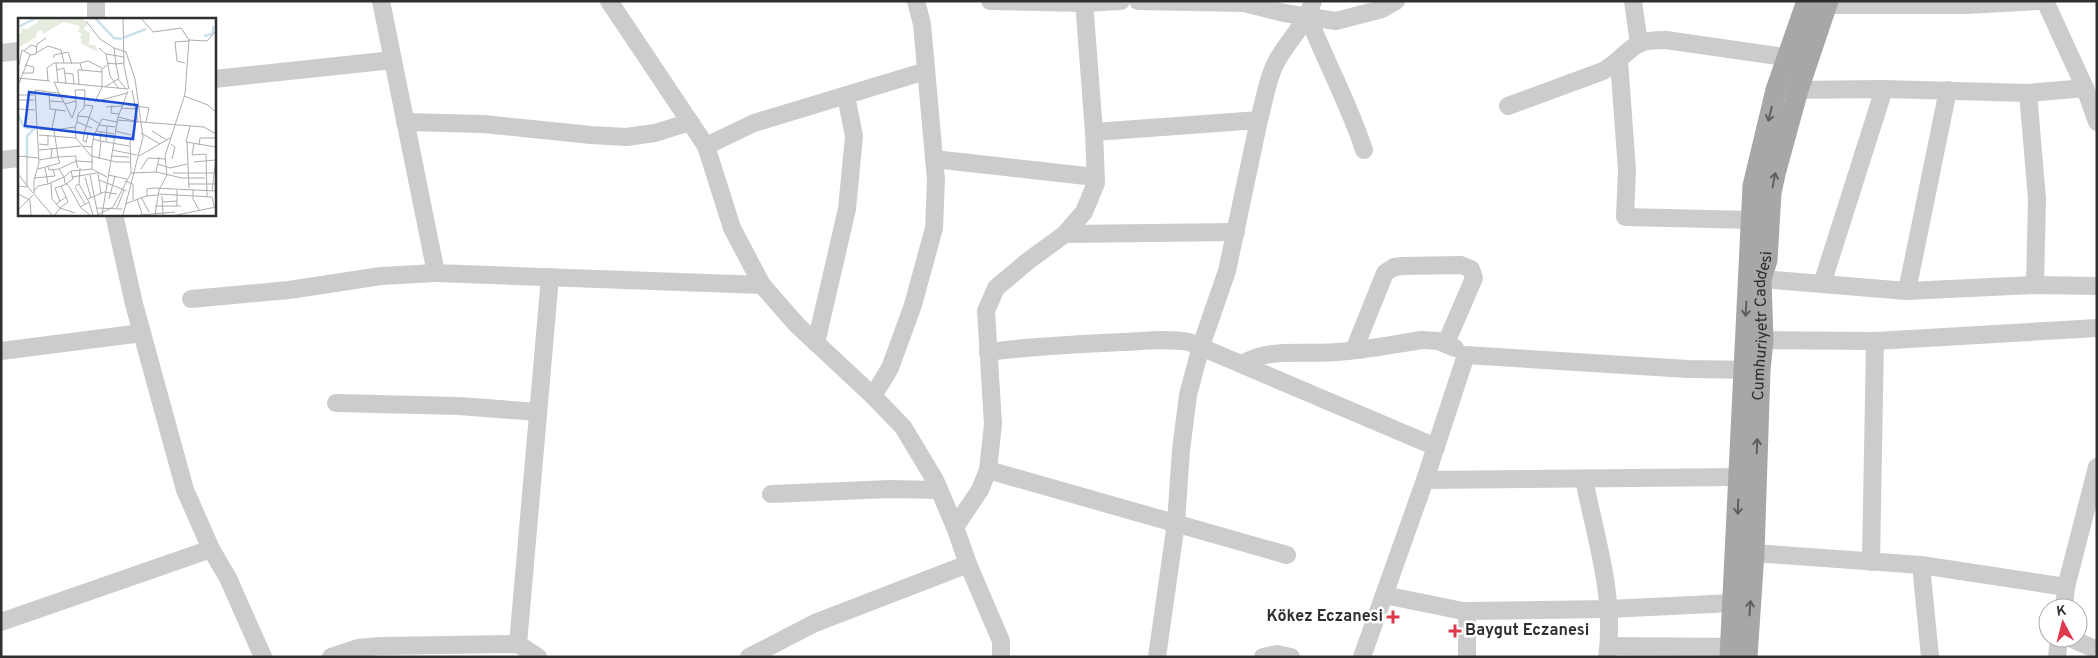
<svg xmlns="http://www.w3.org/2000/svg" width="2098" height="658" viewBox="0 0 2098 658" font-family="Overpass,sans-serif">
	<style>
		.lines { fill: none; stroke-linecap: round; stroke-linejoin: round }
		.minor { stroke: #ccc; stroke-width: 18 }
		.major { stroke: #a7a7a7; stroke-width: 21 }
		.oneway { stroke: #5f5f5f }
		.poi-dot { fill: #df384c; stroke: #fff; stroke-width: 2 }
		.labels { text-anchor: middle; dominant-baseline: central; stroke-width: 5; stroke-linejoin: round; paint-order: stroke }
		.street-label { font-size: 16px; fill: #2f2f2f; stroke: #fff }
		.poi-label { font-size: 16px; font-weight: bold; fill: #2f2f2f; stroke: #fff; text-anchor: end }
		.inset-river { fill: none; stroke: #cae0eb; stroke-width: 2.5 }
		.inset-road { fill: none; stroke: #acacac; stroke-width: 1 }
		.view { fill: #1d4ed8; fill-opacity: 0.15; stroke: #1d4ed8; stroke-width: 2.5 }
		.inset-edge { fill: none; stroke: #2f2f2f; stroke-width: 2.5 }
	</style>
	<rect width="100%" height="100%" fill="#fff"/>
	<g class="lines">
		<g class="minor">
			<polyline points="381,1 436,273 762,285"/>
			<polyline points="609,1 706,146"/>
			<polyline points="916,1 922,24 936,180 934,228 913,305 890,368 873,396 797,325 762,285 732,228 706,146 754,123 926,71"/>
			<polyline points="990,1 1084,3 1121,1"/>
			<polyline points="1138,1 1244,3 1284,13 1336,21 1382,9 1396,1"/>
			<polyline points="1633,1 1639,44"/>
			<polyline points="2045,1 2085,88 2097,122"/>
			<polyline points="1827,5 1967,5 2038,1"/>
			<path d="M1308,17C1326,62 1349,104 1364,150"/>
			<polyline points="96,19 96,1"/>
			<polyline points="1,53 19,51"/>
			<polyline points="1619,61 1627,170 1625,217 1751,220 1763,218"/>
			<polyline points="214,79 393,60"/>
			<polyline points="1786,90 1884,89 2028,93 2085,88"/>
			<polyline points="2028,93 2037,199 2035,285"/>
			<path d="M1508,106L1603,71C1616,64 1625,52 1638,44C1646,40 1657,40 1666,40L1799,59"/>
			<path d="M1259,120C1265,98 1268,73 1281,54C1293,35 1306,23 1313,1"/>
			<polyline points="405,122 484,124 591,135 626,137 655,133 690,122"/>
			<polyline points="1094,132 1259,120 1227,271 1201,346 1188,395 1181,450 1176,523 1157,657"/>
			<polyline points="934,159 1095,177"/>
			<polyline points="1,160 19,158"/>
			<polyline points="114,214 134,304 185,490 211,549 228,578 263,657"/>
			<polyline points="1065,234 1236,232"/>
			<polyline points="1761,279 1907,291 2035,285 2097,286"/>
			<polyline points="1822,284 1884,89"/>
			<polyline points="1907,291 1948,90"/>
			<polyline points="191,299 289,290 381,276 436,273"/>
			<polyline points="1763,340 1875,341 2097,328"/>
			<polyline points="816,343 847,209 854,136 846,96"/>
			<polyline points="1354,350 1385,273 1394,267 1402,266 1461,265 1471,269 1474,278 1446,343"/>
			<polyline points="1,351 142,333"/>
			<path d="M988,352C1033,346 1078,344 1124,342C1145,341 1168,338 1189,342L1436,447"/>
			<path d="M1243,364C1266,347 1309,355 1337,352C1366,350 1394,344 1422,340L1438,341L1455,348"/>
			<polyline points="873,396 903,427 935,480 955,527"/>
			<polyline points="336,403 459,406 538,412"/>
			<polyline points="988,470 993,424 986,311 996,288 1028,261 1065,234 1084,212 1096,183 1094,132 1084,1"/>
			<path d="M1584,479C1595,536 1616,598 1607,657"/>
			<polyline points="1425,480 1739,477"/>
			<polyline points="771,494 890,489 939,490"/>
			<polyline points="1742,555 1754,553 1921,565 2066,587"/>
			<polyline points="1871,562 1875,341"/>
			<polyline points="968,564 955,527 980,490 988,470 1287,555"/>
			<polyline points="1921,565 1930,657"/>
			<polyline points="1384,595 1463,611 1608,609 1733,603"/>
			<polyline points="2064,608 2066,587 2097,467"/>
			<polyline points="1,622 211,549"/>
			<polyline points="2070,638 2097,650"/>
			<polyline points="518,644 550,277"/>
			<polyline points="1609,646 1743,647"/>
			<polyline points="331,657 358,648 380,646 518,644 538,657"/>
			<polyline points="749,657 815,623 968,564 1001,641 1001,657"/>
			<polyline points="1263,657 1277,654 1291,657"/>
			<polyline points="1362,657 1425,480 1466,355 1688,369 1756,370"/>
			<polyline points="1467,657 1467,611"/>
			<polyline points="2057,657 2059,638"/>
		</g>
		<g class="major">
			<polyline points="1730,657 1753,186 1776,90 1807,1"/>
			<path id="s1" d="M1747,657L1754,553L1760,370L1763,340L1761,279L1767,260L1771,193L1775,174L1798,90L1828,1"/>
		</g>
	</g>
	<defs><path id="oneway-shaft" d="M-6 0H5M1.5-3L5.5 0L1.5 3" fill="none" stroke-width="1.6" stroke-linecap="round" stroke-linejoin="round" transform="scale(1.25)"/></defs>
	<g class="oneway">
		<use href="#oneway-shaft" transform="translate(1770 114) rotate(104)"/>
		<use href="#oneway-shaft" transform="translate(1774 180) rotate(-79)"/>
		<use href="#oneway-shaft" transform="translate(1746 309) rotate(93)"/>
		<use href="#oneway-shaft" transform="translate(1757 446) rotate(-88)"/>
		<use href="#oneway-shaft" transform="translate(1738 507) rotate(92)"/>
		<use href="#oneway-shaft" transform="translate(1750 608) rotate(-86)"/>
	</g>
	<g class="poi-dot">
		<path d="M1390.5 609.5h5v5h5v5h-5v5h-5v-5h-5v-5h5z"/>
		<path d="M1452.5 623.5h5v5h5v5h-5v5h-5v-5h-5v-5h5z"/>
	</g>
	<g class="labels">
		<g class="street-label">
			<text stroke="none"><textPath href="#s1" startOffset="332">Cumhuriyetr Caddesi</textPath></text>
		</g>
		<g class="poi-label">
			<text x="1383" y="617">Kökez Eczanesi</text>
			<text x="1465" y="631" text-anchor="start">Baygut Eczanesi</text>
		</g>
	</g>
	<g transform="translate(18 18)">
		<rect width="198" height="198" fill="#fff"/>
		<path d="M19,0H64L70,6L65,11L72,15L71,27H77L80,34L64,26L62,18L65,17L60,13L62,8L45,4L25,16L24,12L19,14L18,19L0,30V15H4L3,10L9,11L20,4Z" fill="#e6ecdd"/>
		<path class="inset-river" d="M77,0L96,20L104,21M0,9L18,0M186,18L194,16L196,8M105,20L128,11M0,97L6,109L16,111L9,118V139"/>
		<path class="inset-road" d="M105,0L106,48L111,71M123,0L135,14L163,10L171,22L167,76L147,138L149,157L141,172L137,197M68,3L82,21L96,30M171,22L189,23L198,13M81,30L88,36L106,39M6,33L13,27L19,29M18,35L30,28L43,32L46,45M88,36L92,58L101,71M36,40V37L50,34L54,46M38,45L40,64M89,45L98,46L101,61M167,45L159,43L157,24L171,23M1,47L4,32L13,37M39,52L46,50L48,65M84,54L64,52L62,45L70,43L84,50M4,55H15L16,49L7,47M47,55L55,56L56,66M0,60L32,63M30,63L29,50L36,45H62M61,67L60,52H64M0,68L12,37L18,36L19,26L28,20M87,69L100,61L108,71M114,72L120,104M41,75L36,64L110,71M0,77H16M42,77L80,83L109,75M166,78L190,87L198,94M0,82H16M31,83L46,84M58,83L47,86L54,100L58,89V81L57,72H67L66,90L60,96L59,104M77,84L84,69V51L89,47M47,86L41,75L31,74L32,91L48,93M105,86L131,90L128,104M67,87L75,88L66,115L65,123H68M94,87L93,95L101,96M88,89L104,88M103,90L118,91M0,91L17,92M60,98L70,99L82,106M100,99L120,104M99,102L186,109L198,116M81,107L97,109M172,108L168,124L198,129M57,109L59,104L74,110M34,110L38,91M21,111L36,112L40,139L58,138V143L41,151M36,112L57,109L58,120L73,138L98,144H112M78,113L96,116M97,113L113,117M134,113L149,122M123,115L142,126M21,117L58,120M76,117L84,101L99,104M75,121L82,123L83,114M82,123L111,128M88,124L89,108M169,124L171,170M68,125L70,116L76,117L74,129M21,126L30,127V117M153,126L157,129L154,141M176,126L174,137L188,136L189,179M181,127L182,120H198M64,128L74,129V151L89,159M21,132L63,128M94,132L119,137M0,138L21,140M93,138L111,139M121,138L152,120M81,141L83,123M21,142L33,140L34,130M176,144L197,142M140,146L152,150L169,146M27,150L30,166L46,159L41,151L31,152L30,149M60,150L58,143L75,144M20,151L42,145L40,139L33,140M123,151L130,140L147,141M53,153L74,151M138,154L141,139M80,155L83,176M113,155L112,124L118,104M155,155H198M0,156L15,175M72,157L80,197M90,157L109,161M54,159L79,155M67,159L73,180M16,160L37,158L35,152M81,162L109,173M107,163L115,166V182M33,165L34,181L42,190L37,197M61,166L62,150M170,166H198M0,168L9,169V139M43,168L48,166L55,161L53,153L46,159L47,165L48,166H49L52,170L63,190L72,197M57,168L61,166L71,184M57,169L67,186M159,172V188M175,172V181L181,192M16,173L20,168L30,166M194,173L198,140M0,176L12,182L13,197M16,176V162L21,145L17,72L31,74M16,176L34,197M140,176L194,179L196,188M129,178V171L135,170L198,173M144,178L145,197M123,179L131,194M70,181L86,174L99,176M91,181L97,158M119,181L124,196M42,184L37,170L43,168L48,179M144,184L159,183M38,186L48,179L50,184L42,190L57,195M107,186L128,178L140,177M137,188H163M62,189L71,184L75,197M79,190L104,191M99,190L106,172M0,192L15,177M79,197L95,189L113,155L138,154L164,160H187M84,197L100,99L110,73M105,197L125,119L117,61L108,34L96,30L98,46L106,45M122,197L157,194M159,197L198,189"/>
		<path class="view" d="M11,74L119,87L115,121L7,108Z"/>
		<rect width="198" height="198" class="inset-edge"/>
	</g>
	<rect width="2098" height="658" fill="none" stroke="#2f2f2f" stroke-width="5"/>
	<g transform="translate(2063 623) rotate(353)"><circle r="24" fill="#ffffff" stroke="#acacac"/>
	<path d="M0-4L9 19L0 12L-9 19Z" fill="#df384c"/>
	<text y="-8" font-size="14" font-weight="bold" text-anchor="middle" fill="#2f2f2f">K</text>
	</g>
</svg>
